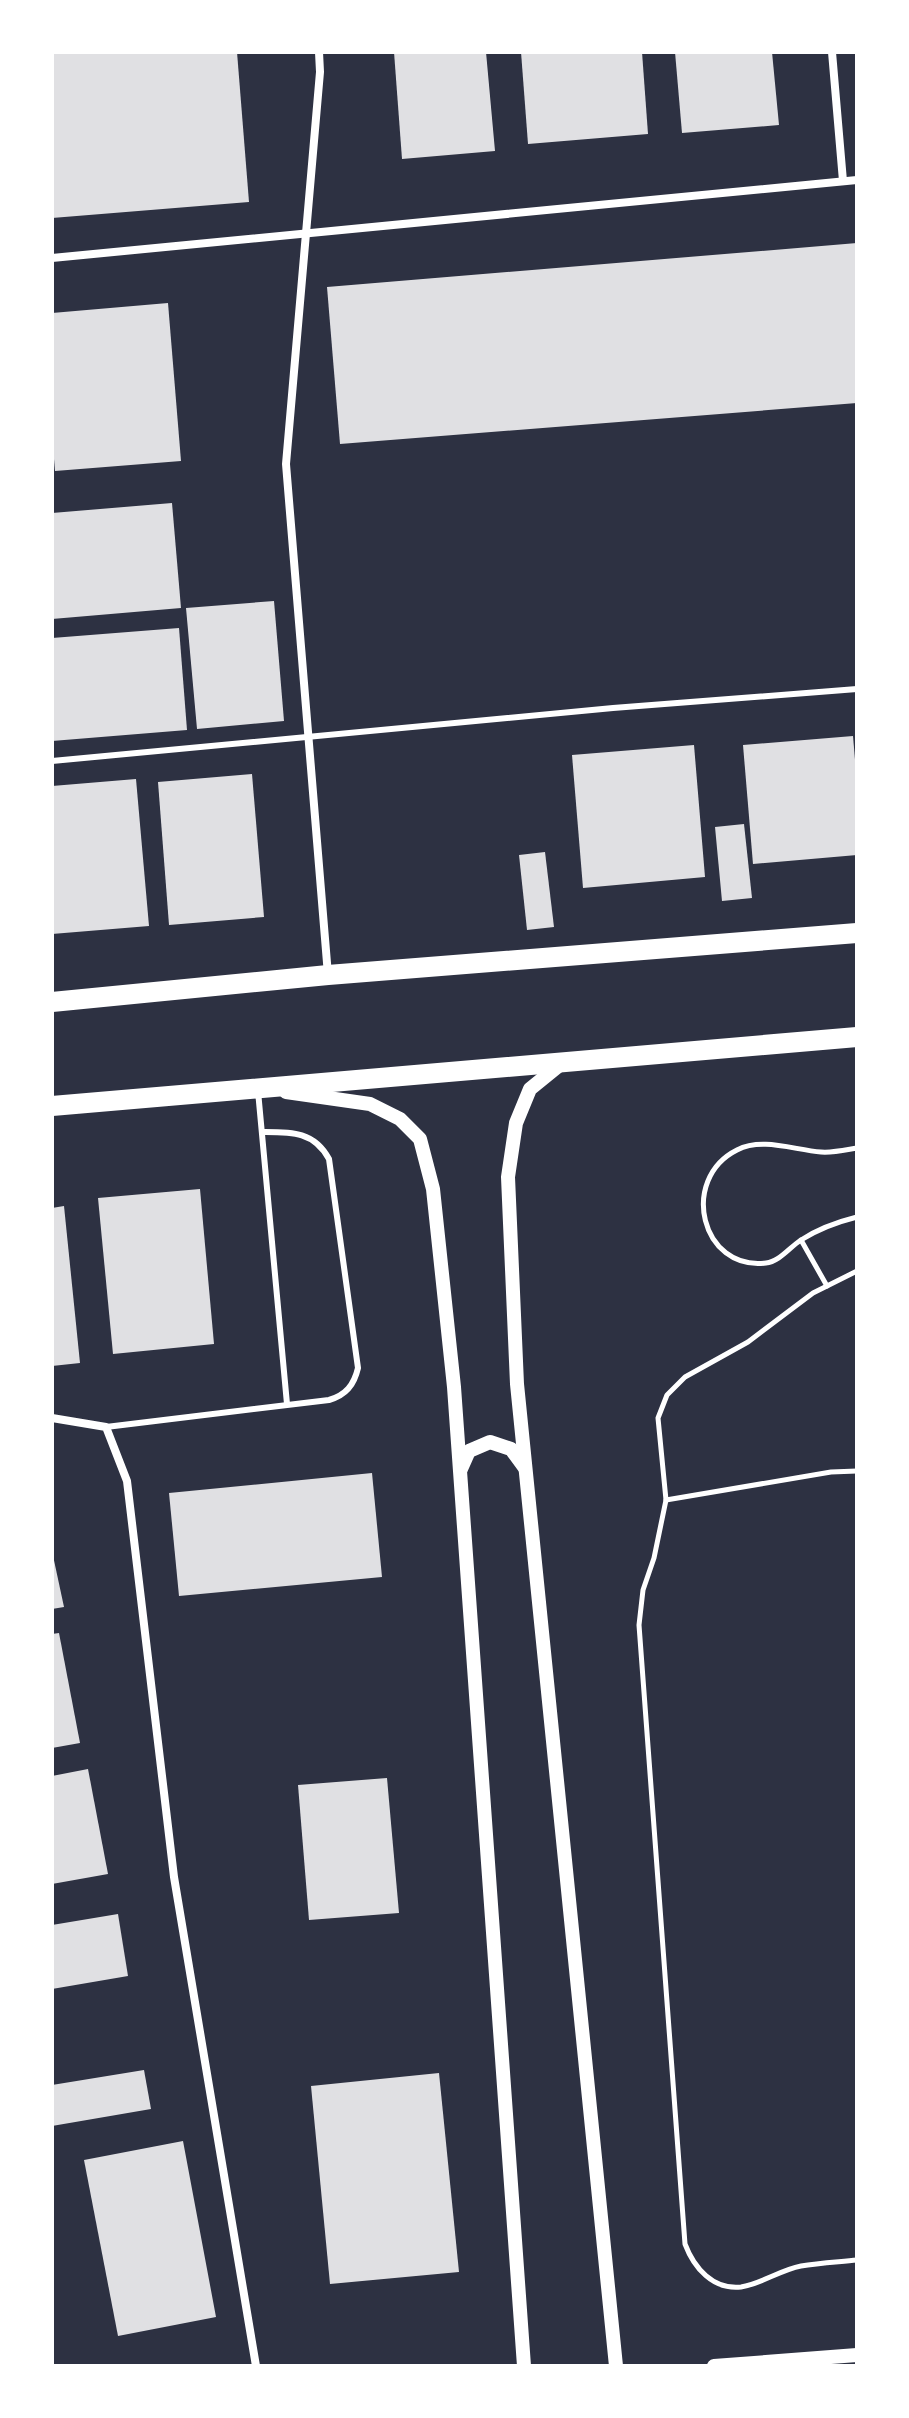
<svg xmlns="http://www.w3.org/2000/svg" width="909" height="2418" viewBox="0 0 909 2418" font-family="'PT Sans Narrow',sans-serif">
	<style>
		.building { fill: #e0e0e3 }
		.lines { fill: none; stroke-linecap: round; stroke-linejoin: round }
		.path { stroke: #fff; stroke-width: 5 }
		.service { stroke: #fff; stroke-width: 6 }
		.minor { stroke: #fff; stroke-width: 8 }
		.tertiary { stroke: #fff; stroke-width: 14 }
		.primary { stroke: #fff; stroke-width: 20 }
	</style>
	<rect width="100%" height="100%" fill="#2d3142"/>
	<g class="building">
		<polygon points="72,52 237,52 249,202 52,218 52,54"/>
		<polygon points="394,52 486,52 495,151 402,159"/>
		<polygon points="521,52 642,52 648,134 528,144"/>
		<polygon points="675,52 772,52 779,125 682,133"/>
		<polygon points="857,243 857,403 340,444 327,287"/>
		<polygon points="168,303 181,461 55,471 52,435 52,313"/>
		<polygon points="172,503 181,608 52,619 52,513"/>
		<polygon points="274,601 284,721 197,729 186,608"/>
		<polygon points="179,628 187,730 52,741 52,638"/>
		<polygon points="853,736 857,783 857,855 753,864 743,745"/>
		<polygon points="694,745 705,877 583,888 572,755"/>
		<polygon points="252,774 264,917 169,925 158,782"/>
		<polygon points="136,779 149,926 52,934 52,786"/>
		<polygon points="744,824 752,898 722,901 715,827"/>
		<polygon points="545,852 554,927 527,930 519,855"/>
		<polygon points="200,1189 214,1344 113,1354 98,1198"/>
		<polygon points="64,1206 80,1363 52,1366 52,1208"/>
		<polygon points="372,1473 382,1577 179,1596 169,1493"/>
		<polygon points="52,1551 64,1607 52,1609"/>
		<polygon points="59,1633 80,1743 52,1748 52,1634"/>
		<polygon points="88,1769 108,1874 52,1884 52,1776"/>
		<polygon points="387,1778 399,1913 309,1920 298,1785"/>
		<polygon points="118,1914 128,1976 52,1989 52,1925"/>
		<polygon points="144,2070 151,2109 52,2126 52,2085"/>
		<polygon points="439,2073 459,2272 330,2284 311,2086"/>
		<polygon points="183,2141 216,2317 118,2336 84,2160"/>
	</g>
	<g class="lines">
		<g class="path">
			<path d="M857,1148C845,1150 833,1153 821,1152C794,1150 762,1137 737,1150C679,1179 701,1271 766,1263C779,1262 790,1247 801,1240C818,1229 837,1222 857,1217"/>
			<polyline points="801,1240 827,1286"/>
			<path d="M857,1271L813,1293L748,1342L685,1377L667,1395L658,1418L666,1500L654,1558L643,1590L639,1625L685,2244C694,2268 713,2290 741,2287C761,2284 780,2270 801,2266C819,2263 838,2262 857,2260"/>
			<polyline points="666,1500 831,1472 857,1471"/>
		</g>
		<g class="service">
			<polyline points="52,761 613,708 857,689"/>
			<polyline points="258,1091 287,1404"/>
			<path d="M106,1427L329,1400C346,1395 354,1385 358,1368L329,1159C314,1131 291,1132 262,1132"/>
		</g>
		<g class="minor">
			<polyline points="319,52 320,72 286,464 328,975"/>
			<polyline points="832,52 843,181"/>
			<polyline points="52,258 857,180"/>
			<polyline points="52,1418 106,1427 127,1481 174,1877 256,2366"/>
		</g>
		<g class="tertiary">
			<polyline points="562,1063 530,1089 516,1123 508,1177 517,1384 616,2366"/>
			<polyline points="286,1092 370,1104 400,1119 420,1139 433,1189 454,1387 524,2366"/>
			<polyline points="461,1469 469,1451 490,1442 511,1449 525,1468"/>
			<polyline points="714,2366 857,2355"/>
		</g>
		<g class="primary">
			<polyline points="52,1002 328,975 857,933"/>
			<polyline points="52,1106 857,1037"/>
		</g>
	</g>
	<rect width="909" height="2418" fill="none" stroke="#ffffff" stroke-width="108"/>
</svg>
